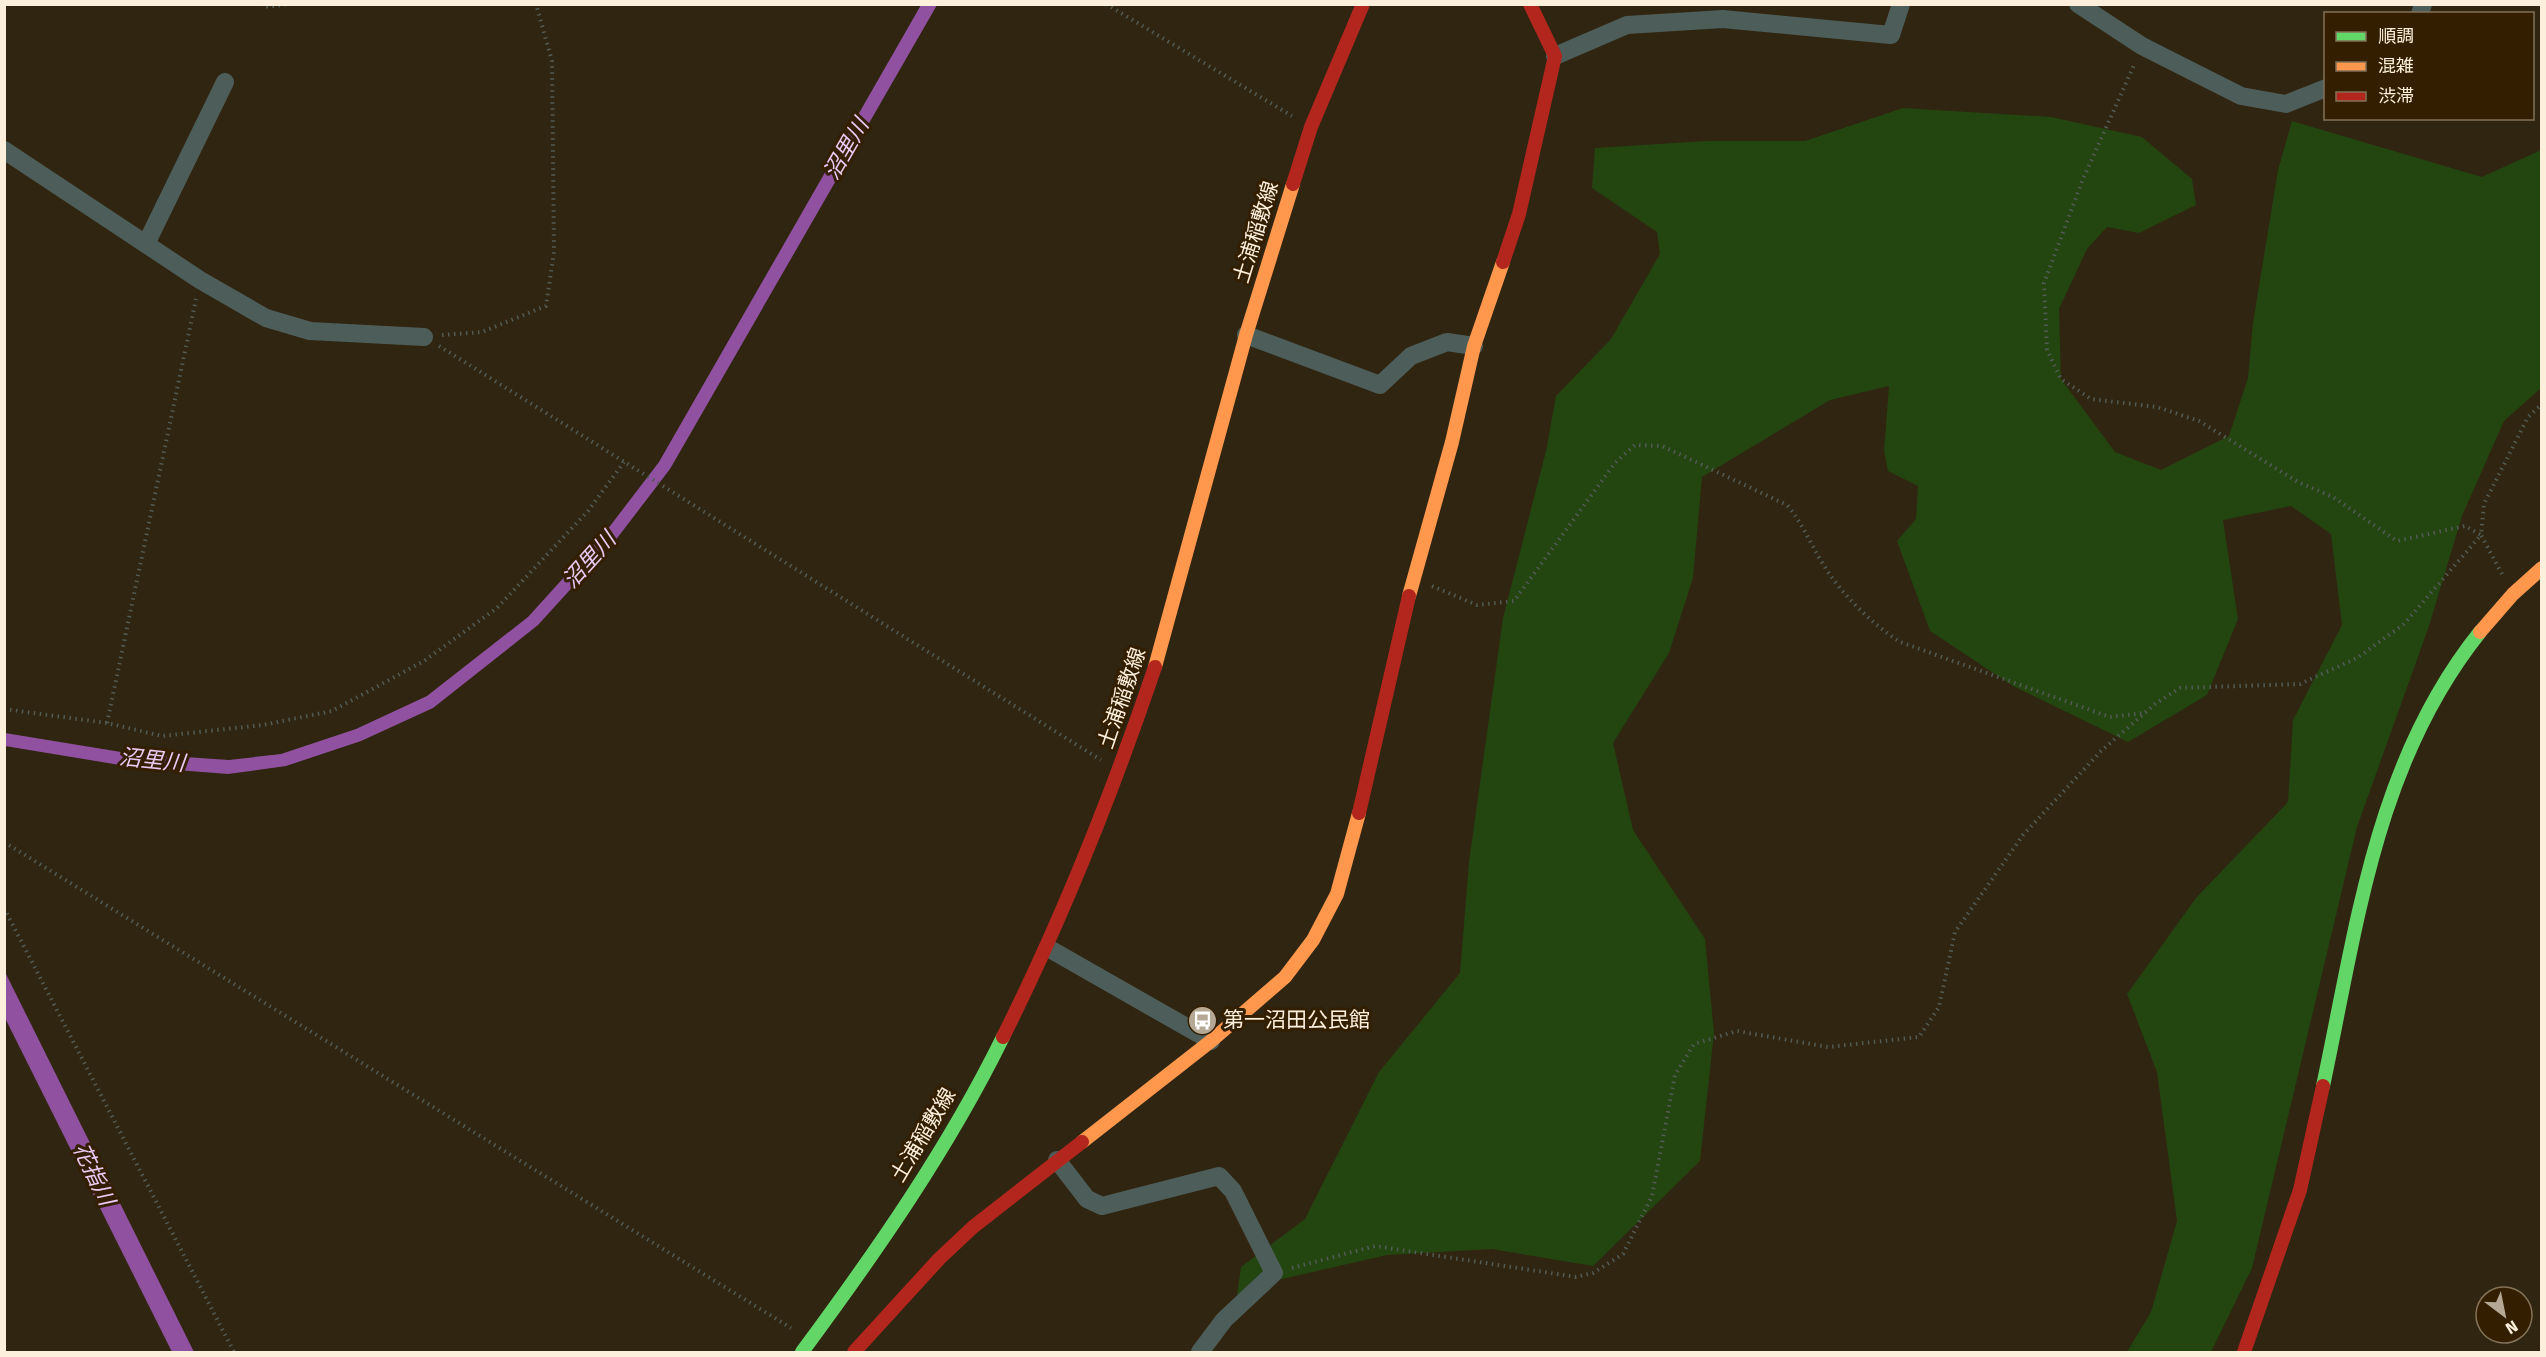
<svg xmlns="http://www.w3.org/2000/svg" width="2546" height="1357" viewBox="0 0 2546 1357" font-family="'Fira Sans','Noto Sans JP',sans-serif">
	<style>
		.green { fill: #234510 }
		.water { fill: #9052a0 }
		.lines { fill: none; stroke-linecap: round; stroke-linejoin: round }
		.path { stroke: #525b54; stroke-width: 4; stroke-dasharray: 1.5 4.5; stroke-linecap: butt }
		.street { stroke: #4d5e5a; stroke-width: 18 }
		.fast { stroke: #63d668; stroke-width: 14 }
		.slow { stroke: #ff974d; stroke-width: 14 }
		.jam { stroke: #b3261e; stroke-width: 14 }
		.labels { text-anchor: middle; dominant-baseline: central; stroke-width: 6; stroke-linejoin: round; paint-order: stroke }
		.street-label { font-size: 21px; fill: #fcefdc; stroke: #331f00 }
		.poi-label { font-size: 21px; fill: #fcefdc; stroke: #331f00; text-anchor: start }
		.water-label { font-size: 22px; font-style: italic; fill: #ebc9f5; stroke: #331f00 }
	</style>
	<rect width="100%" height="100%" fill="#302511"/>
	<polygon class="green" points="1903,108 2051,117 2142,137 2192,179 2196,205 2139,233 2107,227 2087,249 2059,309 2061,379 2115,452 2161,470 2229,436 2248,378 2253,323 2278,170 2292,121 2482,177 2541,150 2541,388 2504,421 2462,516 2429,626 2357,827 2252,1268 2211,1352 2127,1352 2151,1312 2177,1221 2157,1072 2127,994 2196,898 2288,802 2293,720 2342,625 2331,534 2291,506 2223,520 2238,619 2207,695 2128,742 2013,686 1930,631 1897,541 1916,519 1918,486 1888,471 1884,451 1889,386 1830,400 1702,477 1693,578 1669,653 1613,743 1633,830 1705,939 1714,1033 1700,1161 1593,1266 1492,1249 1387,1255 1269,1282 1237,1295 1241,1267 1305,1219 1379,1072 1460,973 1469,862 1503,618 1546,451 1556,396 1611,339 1660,254 1657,232 1592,188 1595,148 1706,141 1805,141"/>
	<g class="water">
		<polygon points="921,5 937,5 670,469 618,537 538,625 433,708 361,741 286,766 228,774 126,766 5,746 5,733 127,753 229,760 281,754 356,729 427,696 528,617 607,530 659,462"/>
		<polygon points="5,972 194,1352 172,1352 5,1018"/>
	</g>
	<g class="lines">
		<g class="path">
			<polyline points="261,4 268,7 288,4"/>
			<polyline points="1106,4 1292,116"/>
			<polyline points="442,335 482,332 546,306 554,252 552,61 536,4"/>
			<polyline points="439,346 1101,760"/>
			<polyline points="2502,574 2481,535 2484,504 2528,417 2542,404"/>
			<path d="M1432,586L1477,605L1514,601L1615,463L1635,445L1662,446L1787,505C1803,524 1810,543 1823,564C1841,594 1871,623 1900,642L2110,717L2144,713"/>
			<polyline points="4,709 107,723 162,736 263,725 332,711 424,661 497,608 588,511 624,462"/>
			<polyline points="107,723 196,299"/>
			<polyline points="4,842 791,1328"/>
			<polyline points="4,908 234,1352"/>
			<polyline points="1292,1268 1375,1246 1576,1277 1593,1273 1623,1254 1652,1196 1675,1075 1694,1044 1737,1031 1828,1047 1919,1037 1939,1007 1955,932 2023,835 2101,751 2155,704 2180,688 2300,684 2357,658 2404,624 2481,535 2465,526 2397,541 2333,497 2298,482 2199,421 2157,407 2091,399 2061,379 2047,350 2044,283 2083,179 2135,63"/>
		</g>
		<g class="street">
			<polyline points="2078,4 2142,46 2241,96 2286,104 2326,88"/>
			<polyline points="2420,14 2423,4"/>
			<polyline points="1555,56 1627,25 1723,19 1891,35 1901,4"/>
			<polyline points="4,150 200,280 266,318 310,331 424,337"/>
			<polyline points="146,244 225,82"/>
			<polyline points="1246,335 1380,385 1411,356 1447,342 1474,346"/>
			<polyline points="1048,948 1211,1041"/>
			<polyline points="1057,1160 1087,1199 1102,1206 1219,1176 1233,1191 1274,1273 1224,1320 1200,1352"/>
		</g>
		<g class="fast">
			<path d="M2323,1086C2357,927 2375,763 2480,632"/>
			<path d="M802,1352C876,1252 948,1149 1003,1037"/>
		</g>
		<g class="slow">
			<polyline points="1409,596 1452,442 1474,346 1503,262"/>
			<polyline points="2480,632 2513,594 2542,568"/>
			<polyline points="1155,667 1246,335 1293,184"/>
			<polyline points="1082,1142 1211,1041 1285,977 1313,940 1337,894 1359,813"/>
		</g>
		<g class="jam">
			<polyline points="1293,184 1311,127 1363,4"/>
			<polyline points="1503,262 1519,214 1555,56 1530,4"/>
			<polyline points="1359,813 1409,596"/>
			<path d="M1003,1037C1063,917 1112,794 1155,667"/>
			<polyline points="854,1352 939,1259 973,1227 1082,1142"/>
			<polyline points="2244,1352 2300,1190 2323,1086"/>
		</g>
	</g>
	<defs>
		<symbol id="bus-disc" viewBox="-11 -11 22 22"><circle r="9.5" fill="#b5a895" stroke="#331f00"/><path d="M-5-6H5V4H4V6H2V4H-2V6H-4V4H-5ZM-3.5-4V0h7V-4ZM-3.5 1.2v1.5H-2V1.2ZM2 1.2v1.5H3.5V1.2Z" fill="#fff"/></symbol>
	</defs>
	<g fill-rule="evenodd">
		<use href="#bus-disc" x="1186" y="1004" width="33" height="33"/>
	</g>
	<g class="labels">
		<g class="street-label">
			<text transform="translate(1256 232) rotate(-73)">土浦稲敷線</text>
			<text transform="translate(1122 698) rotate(-71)">土浦稲敷線</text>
			<text transform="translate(923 1135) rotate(-59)">土浦稲敷線</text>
		</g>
		<g class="poi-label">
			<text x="1223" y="1020">第一沼田公民館</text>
		</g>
		<g class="water-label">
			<text transform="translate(846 149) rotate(-60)">沼里川</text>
			<text transform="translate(589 560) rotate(-48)">沼里川</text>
			<text transform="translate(152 760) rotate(6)">沼里川</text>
			<text transform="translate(94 1174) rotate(64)">花指川</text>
		</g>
	</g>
	<rect width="2546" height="1357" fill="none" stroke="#fcefdc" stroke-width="12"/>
	<rect x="2324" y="12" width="210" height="108" fill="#331f00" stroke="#837258" stroke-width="1.5"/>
	<rect x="2336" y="32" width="30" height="9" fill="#63d668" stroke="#837258" stroke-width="1.5"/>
	<text x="2378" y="42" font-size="18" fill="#fcefdc">順調</text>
	<rect x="2336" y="62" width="30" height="9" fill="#ff974d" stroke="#837258" stroke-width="1.5"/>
	<text x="2378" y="72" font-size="18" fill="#fcefdc">混雑</text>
	<rect x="2336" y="92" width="30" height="9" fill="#b3261e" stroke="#837258" stroke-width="1.5"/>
	<text x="2378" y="102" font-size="18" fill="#fcefdc">渋滞</text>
	<g transform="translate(2504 1315) rotate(148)"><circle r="28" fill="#331f00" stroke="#837258" stroke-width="1.5"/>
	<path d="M0-4.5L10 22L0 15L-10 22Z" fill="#b5a895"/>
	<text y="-9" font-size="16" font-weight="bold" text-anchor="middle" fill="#fcefdc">N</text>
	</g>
</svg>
